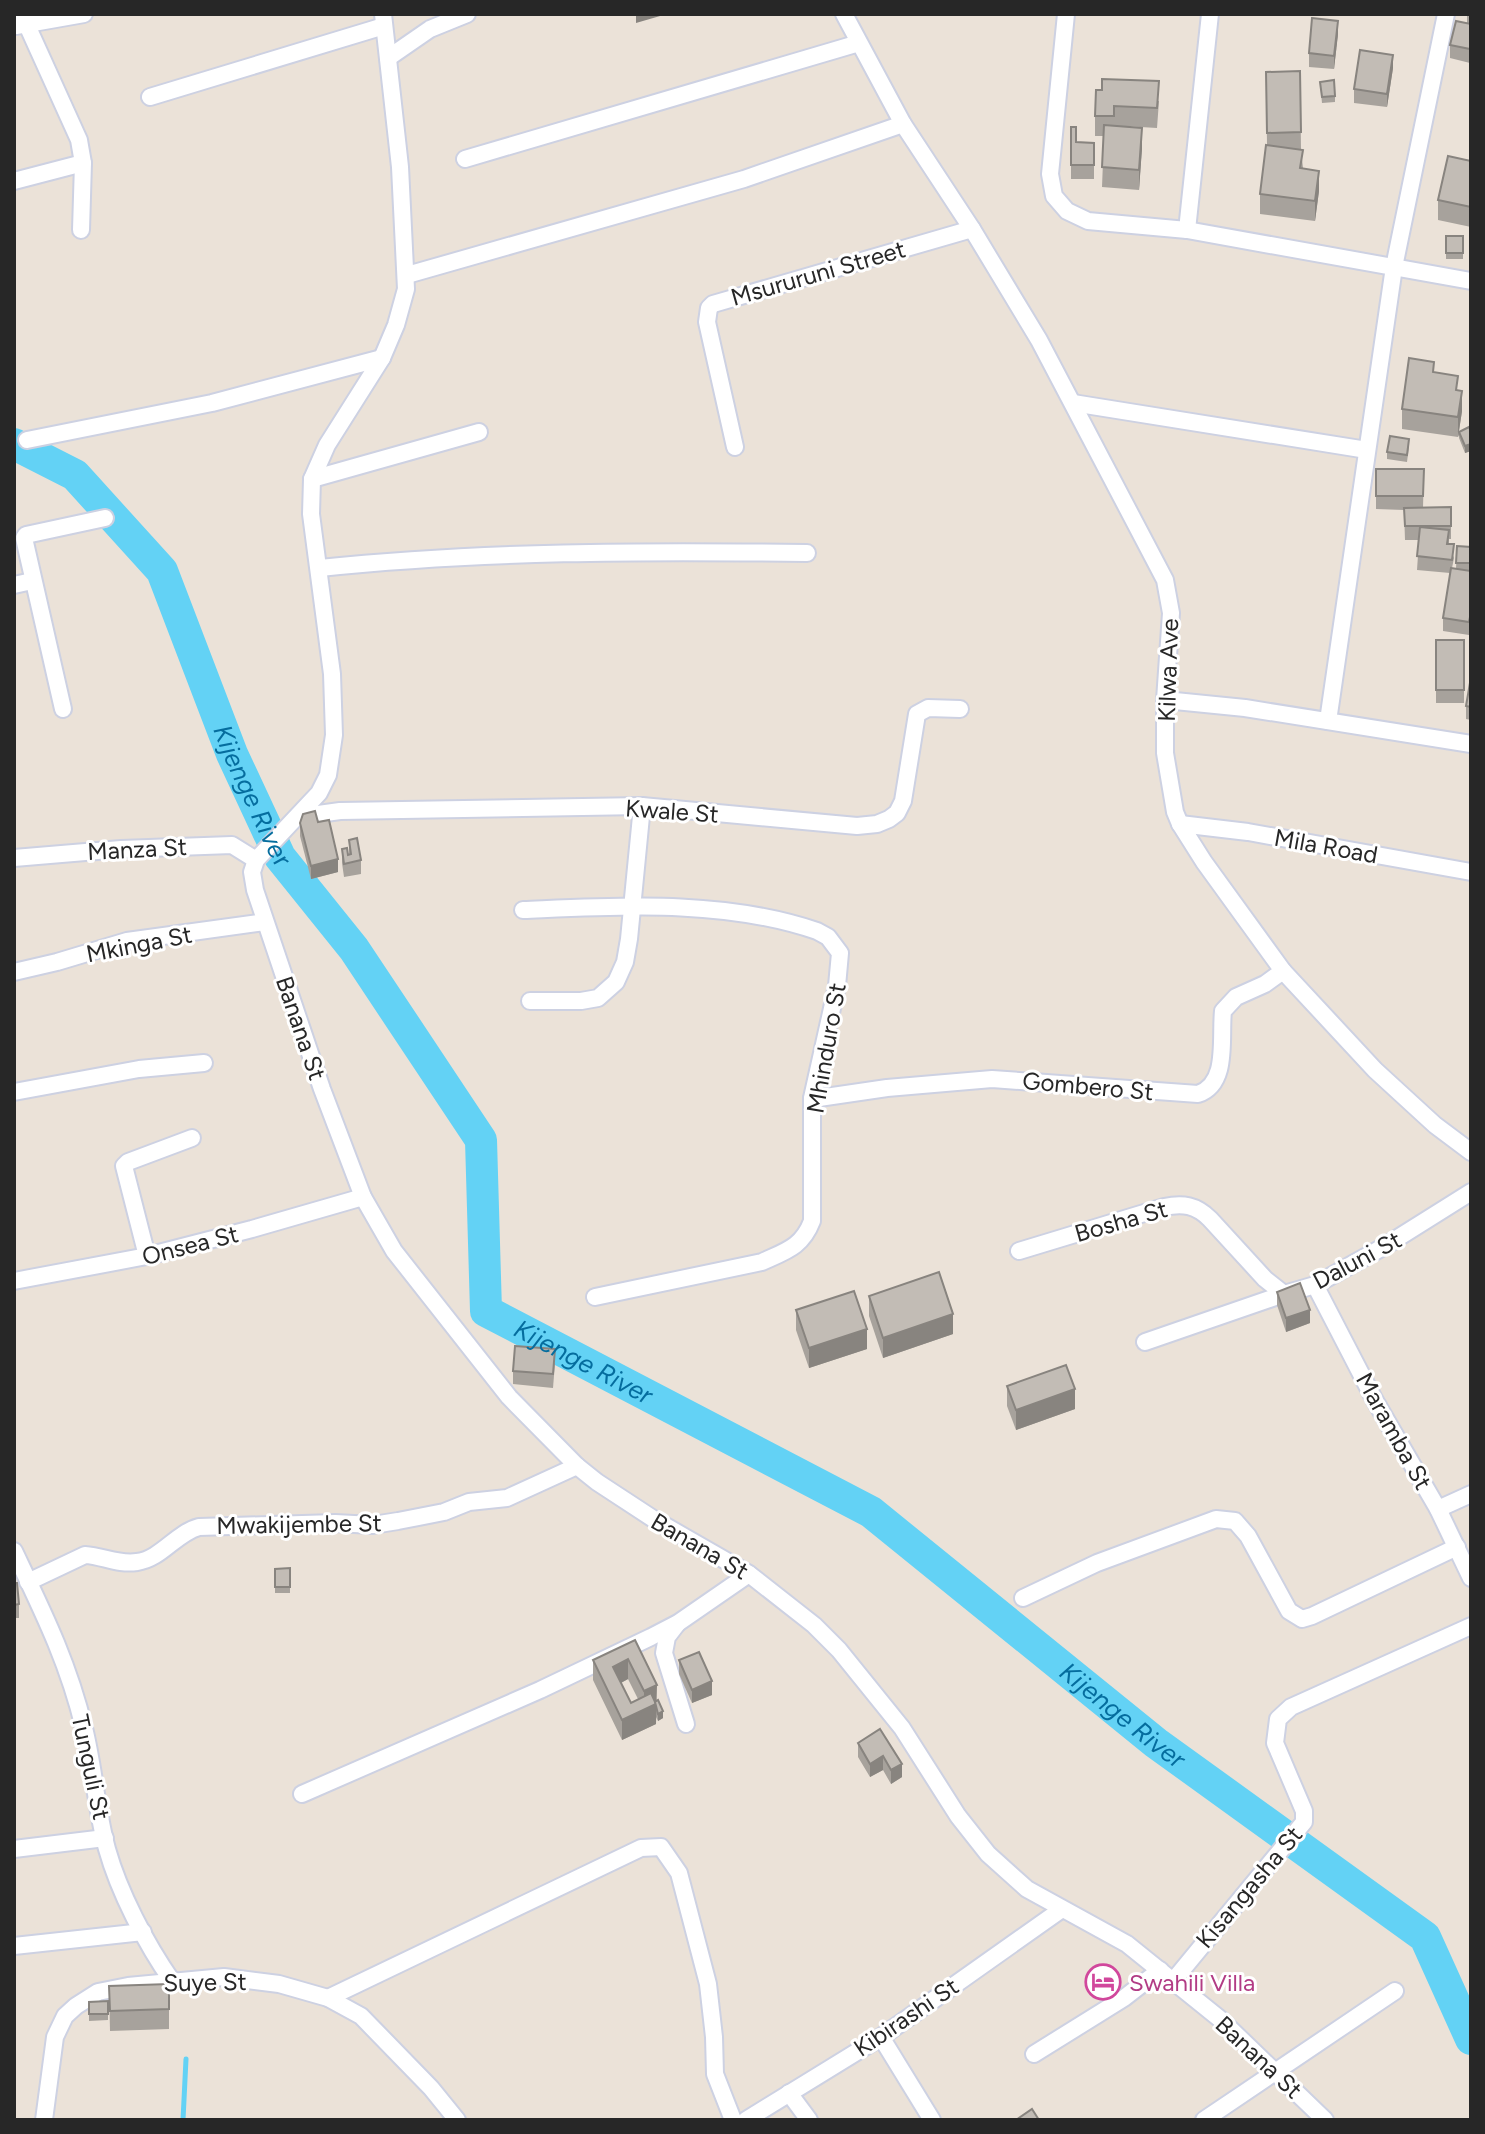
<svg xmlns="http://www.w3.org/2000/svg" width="1485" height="2134" viewBox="0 0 1485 2134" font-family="Figtree,sans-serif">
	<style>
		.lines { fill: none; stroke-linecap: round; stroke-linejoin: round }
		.stream { stroke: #63d2f5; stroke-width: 5 }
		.river { stroke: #63d2f5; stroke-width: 32 }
		.street-casing { stroke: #cdd1e2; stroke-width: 20 }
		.street { stroke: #fff; stroke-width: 16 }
		.wall { fill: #a7a29c; fill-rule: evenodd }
		.shaded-wall { fill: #88847f }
		.building { fill: #c2bcb5; stroke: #88847f; stroke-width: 2 }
		.labels { text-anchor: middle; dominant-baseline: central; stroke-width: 6; stroke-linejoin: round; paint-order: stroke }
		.street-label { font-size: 24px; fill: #272727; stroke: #fff }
		.hotel-label { font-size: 24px; fill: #b23c85; stroke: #fff; text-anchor: start }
		.water-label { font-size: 26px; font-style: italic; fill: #056d9e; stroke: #fff }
	</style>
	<rect width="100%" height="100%" fill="#ebe2d8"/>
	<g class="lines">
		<polyline class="stream" points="183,2120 186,2059"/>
		<path class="river" id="s1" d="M14,444L75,475L162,571L232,754L280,857L354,949L481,1140L486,1311L871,1512L1156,1743L1425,1937L1471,2039"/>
		<defs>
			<g id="street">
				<polyline points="22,14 79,140 83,163 81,230"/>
				<polyline points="383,14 400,167 406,289 396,325 382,358 327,445 312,479 311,514 332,674 334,735 328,775 319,793 256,860 252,872 255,890 322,1089 363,1197 394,1251 509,1397 577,1466 597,1482 655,1520 749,1574 814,1625 839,1650 902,1728 958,1816 988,1854 1027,1889 1127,1944 1220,2019 1325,2120"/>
				<polyline points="844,14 903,124 972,229 1039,340 1165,580 1171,613 1165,700 1165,753 1175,812 1180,824 1204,862 1283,971 1375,1070 1435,1125 1471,1152"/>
				<polyline points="1066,14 1050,174 1054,196 1067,211 1088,221 1187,230 1471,281"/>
				<polyline points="16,26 84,14"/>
				<polyline points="388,58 430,29 467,14"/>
				<polyline points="150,97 384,26"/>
				<polyline points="465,159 859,43"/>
				<polyline points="14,181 83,163"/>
				<polyline points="1187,230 1210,14"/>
				<polyline points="407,275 744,179 903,124"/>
				<polyline points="1073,403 1367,450"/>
				<polyline points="27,440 212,403 382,358"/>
				<polyline points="735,447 707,322 709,308 713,304 972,229"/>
				<polyline points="312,479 479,432"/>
				<path d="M320,568C482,551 644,551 807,553"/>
				<polyline points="14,585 32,581"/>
				<polyline points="1165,700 1245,708 1471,744"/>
				<polyline points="63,709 24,538 26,535 105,518"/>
				<polyline points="1328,721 1394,267 1446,14"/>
				<polyline points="297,817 340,811 642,806 857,826 877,824 889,819 897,813 903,801 917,714 928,708 960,709"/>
				<polyline points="1180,824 1248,832 1471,872"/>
				<polyline points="14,858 121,849 232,845 256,860"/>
				<path d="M523,910C620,906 723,899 817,931L828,937L840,953L837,986L812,1098V1221C802,1247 786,1251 762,1262L595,1297"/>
				<polyline points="14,972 57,962 127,941 265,922"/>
				<polyline points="530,1001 581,1001 598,998 616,982 625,962 629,939 642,806"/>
				<polyline points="14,1092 139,1069 204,1063"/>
				<path d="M812,1099L887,1088L992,1079L1198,1094C1229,1084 1220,1038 1223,1011L1236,997L1265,984L1283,971"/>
				<path d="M1019,1251L1164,1207C1183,1203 1196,1205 1210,1219L1265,1279L1284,1294"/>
				<polyline points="147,1256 124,1166 128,1162 192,1138"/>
				<polyline points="14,1281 147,1256 252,1229 363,1197"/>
				<polyline points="1315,1285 1374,1399 1438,1509 1471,1578"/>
				<polyline points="1145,1342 1284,1294 1315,1285 1385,1246 1471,1192"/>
				<polyline points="1438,1509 1471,1494"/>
				<path d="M14,1551C43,1612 68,1662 84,1728C94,1767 96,1809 107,1849C119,1892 146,1944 172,1981"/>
				<path d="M28,1582L85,1555C103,1556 118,1565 137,1562C161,1559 176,1533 199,1527L335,1523L373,1525L398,1521L444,1512L469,1502L507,1498L577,1466"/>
				<polyline points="1023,1598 1097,1563 1216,1519 1235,1521 1248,1536 1289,1611 1302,1619 1312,1616 1457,1547"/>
				<polyline points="677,1624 667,1637 664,1653 686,1724"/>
				<polyline points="302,1794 540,1690 651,1637 678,1623 749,1574"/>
				<polyline points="14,1849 105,1838"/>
				<polyline points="14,1946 143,1932"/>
				<polyline points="1173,1981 1304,1822 1304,1811 1275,1743 1278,1719 1291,1707 1471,1626"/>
				<polyline points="328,1998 641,1848 661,1847 679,1873 708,1984 714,2037 715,2074 733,2120"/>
				<polyline points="881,2037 932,2120"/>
				<polyline points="1034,2054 1124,1998 1160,1970"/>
				<polyline points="789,2093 809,2120"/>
				<polyline points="44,2120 55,2037 65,2016 76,2006 98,1992 128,1986 224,1977 279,1984 328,1998 361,2016 431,2088 457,2120"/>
				<polyline points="746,2120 881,2037 1062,1909"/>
				<polyline points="1204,2120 1395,1991"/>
			</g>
		</defs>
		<use href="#street" class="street-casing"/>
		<use href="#street" class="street"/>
	</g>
	<g class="wall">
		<polygon points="1370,14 1407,14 1370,16"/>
		<polygon points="1467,14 1471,14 1471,56 1470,63 1450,58 1450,45 1467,23"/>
		<polygon points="1338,34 1334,69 1309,67 1309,53"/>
		<polygon points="1393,68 1387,107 1354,103 1354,89"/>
		<polygon points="1300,71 1301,150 1303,168 1319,191 1315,221 1260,214 1260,194 1267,145 1266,72"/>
		<polygon points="1320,82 1335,96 1335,102 1322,103"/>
		<polygon points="1102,90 1159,101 1157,128 1124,126 1142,148 1139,190 1102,187 1104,136 1095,136 1095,116"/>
		<polygon points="1071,127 1076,142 1094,143 1094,179 1071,179"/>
		<polygon points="1471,161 1471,227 1438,220 1438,200"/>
		<rect x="1446" y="236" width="17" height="23"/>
		<polygon points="1434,372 1458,391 1462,411 1459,431 1471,432 1471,451 1465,453 1459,438 1459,435 1458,437 1402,429 1402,409"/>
		<polygon points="1409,446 1407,462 1387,459 1387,452"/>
		<polygon points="1376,469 1424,469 1423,508 1451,507 1451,539 1449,539 1449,544 1454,558 1452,568 1456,569 1457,546 1471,547 1471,570 1462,570 1471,571 1469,635 1443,631 1443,618 1450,573 1417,570 1419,540 1405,540 1404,510 1376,509"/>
		<rect x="1436" y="640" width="28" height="63"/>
		<polygon points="1471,677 1471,720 1466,719 1466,706"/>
		<polygon points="318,822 338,872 311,879 300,836 300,823"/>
		<polygon points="349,840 361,860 361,874 344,877 342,863 342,849 349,855"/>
		<polygon points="1277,1292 1310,1323 1286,1332 1277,1305"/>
		<polygon points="869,1296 953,1334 883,1358 869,1316"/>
		<polygon points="796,1310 867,1349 809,1368 796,1330"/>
		<polygon points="555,1363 553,1388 513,1384 513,1371"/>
		<polygon points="1007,1386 1075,1409 1016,1430 1007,1406"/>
		<polygon points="290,1568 290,1593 275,1593 275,1569"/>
		<polygon points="14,1583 19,1604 19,1618 14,1618"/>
		<path d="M635,1640L663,1718L658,1721L656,1717V1724L622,1740L593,1680V1660ZM628,1679L638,1699L631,1703L621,1683Z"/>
		<polygon points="679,1660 712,1695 692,1703 679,1674"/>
		<polygon points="858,1743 902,1764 902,1777 891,1784 883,1770 870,1777 858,1757"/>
		<polygon points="169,1984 169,2029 110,2031 109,1986"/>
		<polygon points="108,2001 108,2020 89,2021 89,2002"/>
	</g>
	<g class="shaded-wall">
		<polygon points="636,14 667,14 636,23"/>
		<polygon points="1338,21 1338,34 1334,69 1334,56"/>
		<polygon points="1393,55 1393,68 1387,107 1387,94"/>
		<polygon points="1142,128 1142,148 1139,190 1139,170"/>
		<polygon points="1319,171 1319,191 1315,221 1315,201"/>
		<polygon points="1462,391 1462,411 1458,437 1458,417"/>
		<polygon points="1471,444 1471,451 1465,453 1465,446"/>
		<polygon points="338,859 338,872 311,879 311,866"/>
		<polygon points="1310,1310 1310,1323 1286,1332 1286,1318"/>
		<polygon points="953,1314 953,1334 883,1358 883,1338"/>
		<polygon points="867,1329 867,1349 809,1368 809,1348"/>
		<polygon points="1075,1389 1075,1409 1016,1430 1016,1410"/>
		<polygon points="628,1659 628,1679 613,1687 613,1667"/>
		<polygon points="712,1681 712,1695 692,1703 692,1690"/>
		<polygon points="657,1685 656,1724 622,1740 622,1720 644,1709 644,1691"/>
		<polygon points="663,1711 663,1718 658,1721 658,1714"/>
		<polygon points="883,1756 883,1770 870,1777 870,1764"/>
		<polygon points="902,1764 902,1777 891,1784 891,1770"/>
	</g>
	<g class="building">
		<polygon points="1312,18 1338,21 1334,56 1309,53"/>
		<polygon points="1456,21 1471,24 1471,43 1470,49 1450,45"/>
		<polygon points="1360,50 1393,55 1387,94 1354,89"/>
		<polygon points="1300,71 1301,132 1267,133 1266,72"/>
		<polygon points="1102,79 1159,81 1157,108 1114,106 1114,116 1095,116 1096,90 1102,90"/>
		<polygon points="1334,80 1335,96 1322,97 1320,82"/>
		<polygon points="1104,125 1142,128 1139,170 1102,167"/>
		<polygon points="1071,127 1076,127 1076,142 1094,143 1094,165 1071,165"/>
		<polygon points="1266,145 1303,150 1300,168 1319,171 1315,201 1260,194"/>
		<polygon points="1448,156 1471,161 1471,207 1438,200"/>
		<rect x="1446" y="236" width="17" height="17"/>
		<polygon points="1409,358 1434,362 1433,372 1458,376 1456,390 1462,391 1458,417 1402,409"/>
		<polygon points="1469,427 1471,432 1471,444 1465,446 1459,432"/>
		<polygon points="1390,436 1409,439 1407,455 1387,452"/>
		<polygon points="1376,469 1424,469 1423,496 1376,496"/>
		<polygon points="1451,507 1451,526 1405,526 1404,508"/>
		<polygon points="1420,527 1449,530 1447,544 1454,544 1452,560 1417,556"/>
		<polygon points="1457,546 1471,547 1471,563 1456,563"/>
		<polygon points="1451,568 1471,571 1471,612 1469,622 1443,618"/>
		<rect x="1436" y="640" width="28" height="50"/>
		<polygon points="1471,677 1471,707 1466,706"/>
		<polygon points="315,811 318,822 329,820 338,859 311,866 300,823 303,814"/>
		<polygon points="357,838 361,860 344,864 342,849 347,848 348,855 351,854 349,840"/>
		<polygon points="939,1272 953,1314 883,1338 869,1296"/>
		<polygon points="1300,1283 1310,1310 1286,1318 1277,1292"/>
		<polygon points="854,1291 867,1329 809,1348 796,1310"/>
		<polygon points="515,1346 555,1349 553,1374 513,1371"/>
		<polygon points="1066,1365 1075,1389 1016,1410 1007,1386"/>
		<polygon points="290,1568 290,1587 275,1587 275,1569"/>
		<polygon points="14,1583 17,1583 19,1604 14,1605"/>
		<polygon points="635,1640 657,1685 644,1691 628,1659 613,1667 631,1703 651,1693 656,1704 622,1720 593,1660"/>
		<polygon points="699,1652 712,1681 692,1690 679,1660"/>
		<polygon points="658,1700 663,1711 658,1714 655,1702"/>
		<polygon points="880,1729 902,1764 891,1770 883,1756 870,1764 858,1743"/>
		<polygon points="169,1984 169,2009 110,2011 109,1986"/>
		<polygon points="108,2001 108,2014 89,2014 89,2002"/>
		<polygon points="1032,2109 1039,2120 1016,2120"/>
	</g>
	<defs>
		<symbol id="hotel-ring" viewBox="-11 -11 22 22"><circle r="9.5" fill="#fff" stroke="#d1479c" stroke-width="1.5"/><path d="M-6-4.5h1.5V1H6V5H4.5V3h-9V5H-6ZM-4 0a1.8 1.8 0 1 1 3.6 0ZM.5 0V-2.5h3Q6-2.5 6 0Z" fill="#d1479c"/></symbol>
	</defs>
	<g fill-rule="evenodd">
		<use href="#hotel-ring" x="1083" y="1962" width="40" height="40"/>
	</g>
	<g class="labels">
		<g class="street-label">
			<text transform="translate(818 273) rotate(-16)">Msururuni Street</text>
			<text transform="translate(1168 670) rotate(-88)">Kilwa Ave</text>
			<text transform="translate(672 811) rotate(4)">Kwale St</text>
			<text transform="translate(1326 846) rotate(10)">Mila Road</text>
			<text transform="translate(137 849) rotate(-3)">Manza St</text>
			<text transform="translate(139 944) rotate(-11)">Mkinga St</text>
			<text transform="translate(301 1028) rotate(71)">Banana St</text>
			<text transform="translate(826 1048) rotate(-80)">Mhinduro St</text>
			<text transform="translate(1088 1086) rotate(5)">Gombero St</text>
			<text transform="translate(1121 1221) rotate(-16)">Bosha St</text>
			<text transform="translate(190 1245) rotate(-14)">Onsea St</text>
			<text transform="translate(1357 1260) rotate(-28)">Daluni St</text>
			<text transform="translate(1394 1431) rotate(61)">Maramba St</text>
			<text transform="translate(299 1524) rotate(-1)">Mwakijembe St</text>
			<text transform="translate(700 1546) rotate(30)">Banana St</text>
			<text transform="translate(91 1767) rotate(78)">Tunguli St</text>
			<text transform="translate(1249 1887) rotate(-50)">Kisangasha St</text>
			<text transform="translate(205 1982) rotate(-1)">Suye St</text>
			<text transform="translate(906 2017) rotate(-34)">Kibirashi St</text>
			<text transform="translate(1259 2057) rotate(43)">Banana St</text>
		</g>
		<g class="hotel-label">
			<text x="1129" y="1982">Swahili Villa</text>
		</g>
		<g class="water-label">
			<text stroke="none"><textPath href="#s1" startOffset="440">Kijenge River</textPath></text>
			<text stroke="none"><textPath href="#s1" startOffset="1136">Kijenge River</textPath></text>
			<text stroke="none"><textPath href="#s1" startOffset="1784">Kijenge River</textPath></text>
		</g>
	</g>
	<rect width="1485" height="2134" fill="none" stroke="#272727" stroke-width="32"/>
</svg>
